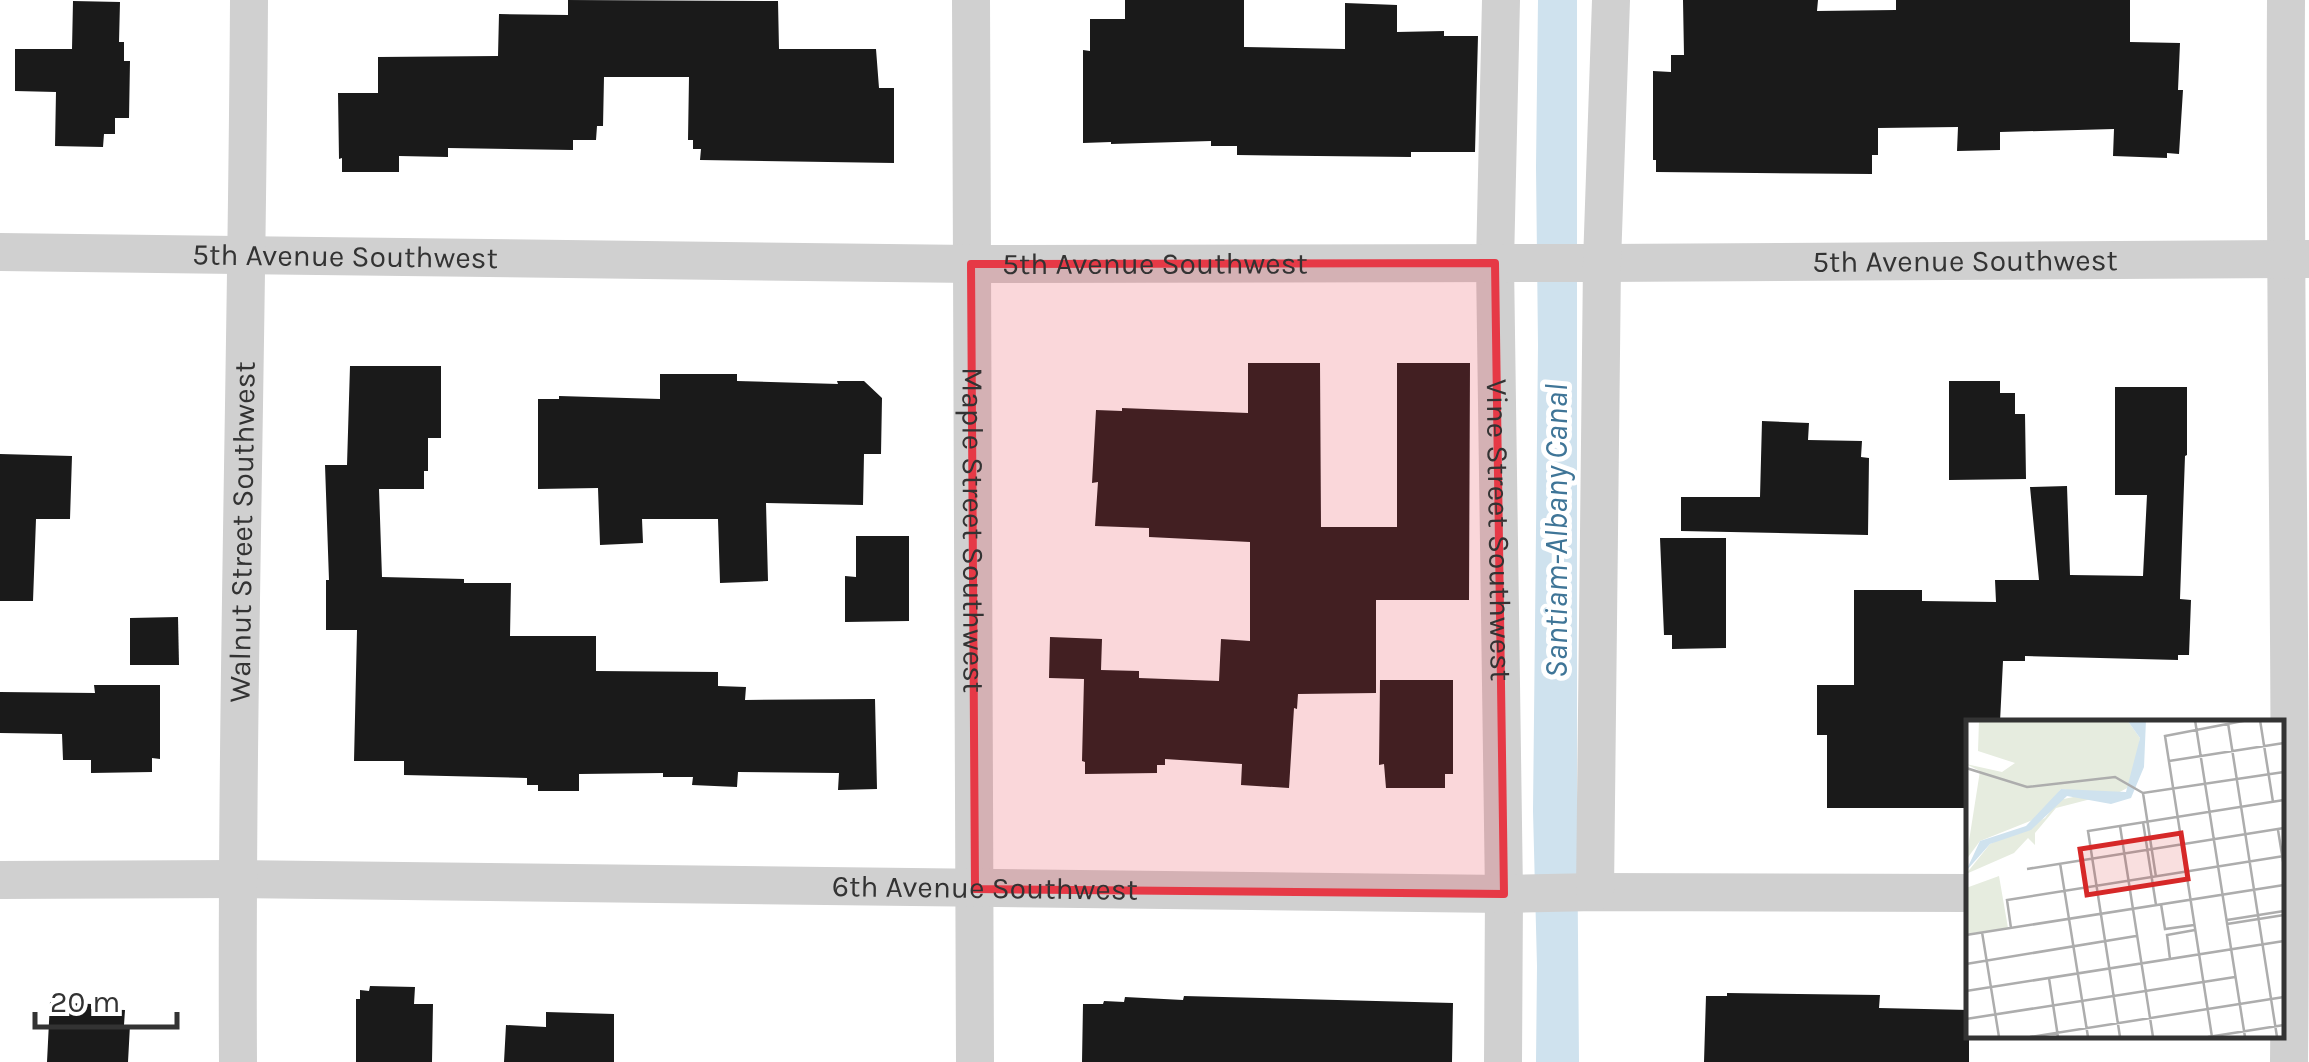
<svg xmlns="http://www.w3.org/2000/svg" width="2309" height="1062" viewBox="0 0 2309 1062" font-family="Karla,sans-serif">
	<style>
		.water { fill: #cfe2ee }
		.building { fill: #1a1a1a }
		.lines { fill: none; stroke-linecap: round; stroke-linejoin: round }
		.street { stroke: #d0d0d0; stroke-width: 38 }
		.marked { fill: #e63946; fill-opacity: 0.2; stroke: #e63946; stroke-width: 8; stroke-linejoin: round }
		.labels { text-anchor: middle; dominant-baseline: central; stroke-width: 10; stroke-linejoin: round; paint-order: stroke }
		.street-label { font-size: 30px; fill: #333; stroke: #fff }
		.water-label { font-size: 32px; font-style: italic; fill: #3f7597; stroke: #fff }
		.inset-road { fill: none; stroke: #adadad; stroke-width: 2.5 }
		.view { fill: #d62828; fill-opacity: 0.15; stroke: #d62828; stroke-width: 5 }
		.inset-edge { fill: none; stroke: #333; stroke-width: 5 }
	</style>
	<rect width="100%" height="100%" fill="#fff"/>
	<polygon class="water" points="1538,0 1577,0 1577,814 1579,1062 1536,1062 1537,966 1533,811 1538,345 1536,167"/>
	<g class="building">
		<polygon points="568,0 778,1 779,49 876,49 879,88 894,88 894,163 700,160 701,149 693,149 693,140 688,140 689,77 604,77 603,126 597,126 596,140 573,140 573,150 448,148 448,157 399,156 399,172 342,172 342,158 339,159 338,93 378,93 378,57 498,56 499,14 568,15"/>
		<polygon points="1125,0 1244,0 1244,47 1345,49 1345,3 1397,5 1397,32 1444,31 1444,36 1478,36 1475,152 1411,152 1411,157 1237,155 1237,146 1211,146 1211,141 1111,144 1111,142 1083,143 1083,50 1090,51 1090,19 1125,19"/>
		<polygon points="1683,0 1818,0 1817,11 1896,10 1896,0 2130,0 2130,42 2180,43 2178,90 2183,90 2179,154 2167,153 2167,158 2113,156 2114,129 2000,132 2000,150 1957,151 1958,127 1878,128 1878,155 1872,155 1872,174 1656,172 1656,160 1653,160 1653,71 1671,72 1671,55 1684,55"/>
		<polygon points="73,1 120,2 119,42 124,42 124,61 130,61 129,118 115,118 115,134 104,134 103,147 55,146 56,92 15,91 15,49 72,49"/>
		<polygon points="1248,363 1320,363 1321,527 1397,527 1397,363 1470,363 1469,600 1376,600 1376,693 1298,694 1297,709 1294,708 1289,788 1241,785 1242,764 1165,759 1165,765 1157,765 1157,773 1085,774 1085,762 1082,761 1084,679 1049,678 1050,637 1102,639 1101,670 1139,671 1139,678 1219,681 1221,639 1250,641 1250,542 1149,537 1149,528 1095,526 1098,482 1092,483 1096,410 1122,411 1122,408 1248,413"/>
		<polygon points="350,366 441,366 441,438 428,438 428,471 424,471 424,489 379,489 382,577 464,579 464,583 511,583 510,636 596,636 596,671 718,672 718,686 746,687 745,700 875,699 877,789 838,790 839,773 738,772 737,787 692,785 693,777 663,777 663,773 579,774 579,791 538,791 538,785 527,785 527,778 404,775 404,761 354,761 357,630 326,630 326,580 329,580 325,465 347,465"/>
		<polygon points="660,374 737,374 737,381 838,384 837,381 864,381 882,398 881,454 864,454 863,505 766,503 768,581 720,583 718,519 642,519 643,543 600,545 598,488 538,489 538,399 559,399 559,396 660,399"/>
		<polygon points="1949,381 2000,381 2000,393 2015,393 2015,414 2025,414 2026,479 1949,480"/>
		<polygon points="2115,387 2187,387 2187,455 2185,456 2180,599 2191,600 2189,655 2178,655 2178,660 2025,656 2025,661 2003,661 2000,722 1969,722 1969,808 1827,808 1827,735 1817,735 1817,685 1854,685 1854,590 1922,590 1922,601 1996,602 1995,580 2039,580 2030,487 2067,486 2070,575 2143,576 2147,495 2115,495"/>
		<polygon points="1762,421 1809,423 1808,440 1862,441 1861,457 1869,458 1868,535 1681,531 1681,497 1760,497"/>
		<polygon points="0,454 72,456 70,519 36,519 33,601 0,601"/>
		<polygon points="856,536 909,536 909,621 845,622 845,576 856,577"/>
		<polygon points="1660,538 1726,538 1726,648 1672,649 1672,635 1664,635"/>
		<polygon points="178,617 179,665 130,665 130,618"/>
		<polygon points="1380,680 1453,680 1453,774 1445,774 1445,788 1386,788 1384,764 1379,765"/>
		<polygon points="94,685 160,685 160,759 152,758 152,772 91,773 91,760 63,760 62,734 0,733 0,692 95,693"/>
		<polygon points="370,986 415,987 414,1004 433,1004 432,1062 356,1062 356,999 360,999 360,990 369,991"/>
		<polygon points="1727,993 1880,995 1879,1008 1969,1010 1969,1062 1704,1062 1706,996 1727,996"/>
		<polygon points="1184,996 1453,1003 1452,1062 1082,1062 1083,1004 1103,1004 1104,1001 1124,1002 1125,997 1183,1000"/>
		<polygon points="50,1002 91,1004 91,1009 125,1010 124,1025 130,1025 128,1062 47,1062"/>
		<polygon points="546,1012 614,1014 614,1062 504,1062 506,1025 546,1027"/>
	</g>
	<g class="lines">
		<g class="street">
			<path id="s1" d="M971,0L975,1062"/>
			<path id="s2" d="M1501,0L1495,263L1504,894L1503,1062"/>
			<path d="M2286,0C2284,354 2293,708 2289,1062"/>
			<path id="s3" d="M0,252L971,264L1602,263L2309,259"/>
			<path id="s4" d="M0,880L237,879L1504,894L1595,892L1969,893"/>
			<polyline points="1595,892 1602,263 1611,0"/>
			<path id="s5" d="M238,1062C236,708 247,354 249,0"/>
		</g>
	</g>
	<path class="marked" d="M1495,263L1504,894L975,889L971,264Z"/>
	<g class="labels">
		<g class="street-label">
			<text stroke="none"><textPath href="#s3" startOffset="345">5th Avenue Southwest</textPath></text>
			<text stroke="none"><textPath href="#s3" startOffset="1965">5th Avenue Southwest</textPath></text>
			<text stroke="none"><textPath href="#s3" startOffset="1155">5th Avenue Southwest</textPath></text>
			<text stroke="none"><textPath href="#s5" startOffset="530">Walnut Street Southwest</textPath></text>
			<text stroke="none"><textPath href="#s1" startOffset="530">Maple Street Southwest</textPath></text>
			<text stroke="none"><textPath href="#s2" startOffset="530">Vine Street Southwest</textPath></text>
			<text stroke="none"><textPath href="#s4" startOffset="985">6th Avenue Southwest</textPath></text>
		</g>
		<g class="water-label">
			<text transform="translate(1556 531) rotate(-90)">Santiam-Albany Canal</text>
		</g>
	</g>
	<g transform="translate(1966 720)">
		<rect width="318" height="318" fill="#fff"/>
		<path d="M13,0H161L174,18L167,65L146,76L95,69L72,98L14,121L0,140L14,51L0,44L36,52L49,43L12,31ZM117,75L125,79L90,88L69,113V125L62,118L48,133L0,154L24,124L79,98L93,80ZM33,156L42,208L0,214V168Z" fill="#e6ecdf"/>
		<path d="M161,0H180L178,47L165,78L145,84L101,76L65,110L24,124L0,151L14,121L60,106L95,69L160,72L174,18Z" fill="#cfe2ee"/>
		<path class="inset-road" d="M229,0L279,317M294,0L307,82M262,3L311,317M203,41L318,23M0,48L61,67L149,57L177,73L318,52M177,73L190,157M177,102L190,185M154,106L187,317M312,110L318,147M94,143L122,317M61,149L318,108M195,184L199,209L228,205M261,200L318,191M261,204L318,195M45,208L41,180L318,136M16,212L33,317M0,215L318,165M204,239L201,215L229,210M0,244L170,216M83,258L92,317M0,271L318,221M0,299L269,257M64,317L318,277M154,317L122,111L318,80M242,317L318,305M246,317L199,16L282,0"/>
		<path class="view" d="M215,113L222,159L121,175L114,129Z"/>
		<rect width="318" height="318" class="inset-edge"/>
	</g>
	<path d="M35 1012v15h142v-15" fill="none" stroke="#333333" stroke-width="5"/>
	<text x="50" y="1012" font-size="30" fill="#333333" stroke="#ffffff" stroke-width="8" paint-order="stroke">20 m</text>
</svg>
